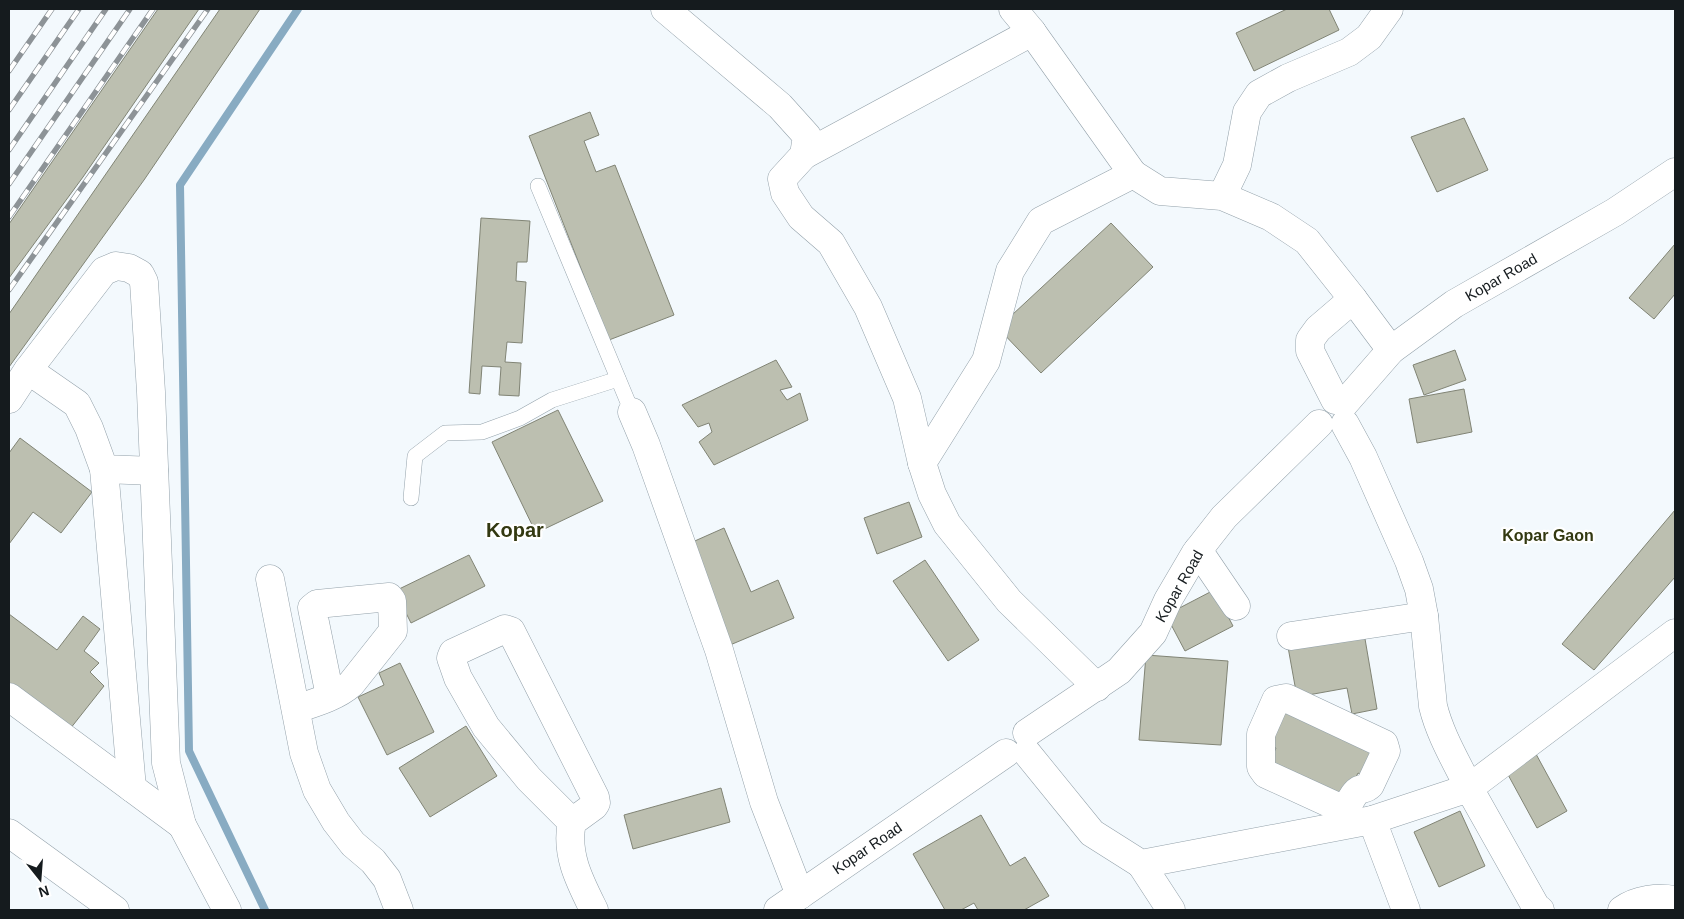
<svg xmlns="http://www.w3.org/2000/svg" width="1684" height="919" viewBox="0 0 1684 919" font-family="Helvetica,sans-serif">
	<style>
		.lines { fill: none; stroke-linecap: round; stroke-linejoin: round }
		.stream { stroke: #88abc2; stroke-width: 8 }
		.building { fill: #bcbfb0; stroke: #818475 }
		.lane-casing { stroke: #93a1aa; stroke-width: 16 }
		.street-casing { stroke: #93a1aa; stroke-width: 29 }
		.lane { stroke: #fff; stroke-width: 15 }
		.street { stroke: #fff; stroke-width: 28 }
		.rail-casing { stroke: #8d9397; stroke-width: 5.5 }
		.rail { stroke: #fff; stroke-width: 4; stroke-dasharray: 11; stroke-linecap: butt }
		.labels { text-anchor: middle; dominant-baseline: central; stroke-width: 4.5; stroke-linejoin: round; paint-order: stroke }
		.street-label { font-size: 15px; fill: #151b1e; stroke: #fff }
		.neighbourhood-label { font-size: 16px; font-weight: bold; fill: #333911; stroke: #fff }
		.district-label { font-size: 20px; font-weight: bold; fill: #333911; stroke: #fff }
	</style>
	<rect width="100%" height="100%" fill="#f3f9fd"/>
	<g class="lines">
		<polyline class="stream" points="265,910 189,751 180,185 298,9"/>
	</g>
	<g class="building">
		<polygon points="158,9 199,9 83,177 9,278 9,224"/>
		<polygon points="220,9 260,9 144,180 9,367 9,314"/>
		<polygon points="1287,9 1329,9 1339,30 1254,71 1236,33"/>
		<polygon points="590,112 599,135 584,141 596,172 615,165 674,315 609,340 529,136"/>
		<polygon points="1464,118 1488,170 1437,192 1411,137"/>
		<polygon points="481,218 530,221 527,262 517,262 516,281 526,282 522,343 507,342 505,362 521,363 519,396 499,395 501,367 482,366 480,394 469,393"/>
		<polygon points="1111,223 1153,267 1041,373 998,328"/>
		<polygon points="1675,244 1675,294 1654,319 1629,298"/>
		<polygon points="1455,350 1466,380 1424,395 1413,365"/>
		<polygon points="776,360 792,387 780,390 787,400 800,393 808,420 714,465 699,442 712,432 709,423 698,427 682,405"/>
		<polygon points="1464,389 1472,432 1417,443 1409,399"/>
		<polygon points="558,410 603,501 536,533 492,442"/>
		<polygon points="20,438 92,492 61,533 33,512 9,544 9,453"/>
		<polygon points="909,502 922,537 877,554 864,518"/>
		<polygon points="1675,510 1675,577 1594,670 1562,644"/>
		<polygon points="724,528 751,592 778,580 794,618 730,645 688,544"/>
		<polygon points="469,555 485,586 411,623 395,591"/>
		<polygon points="925,560 979,640 948,661 893,581"/>
		<polygon points="1214,590 1233,626 1185,651 1166,615"/>
		<polygon points="9,614 57,650 83,616 100,629 84,651 99,663 90,672 104,686 70,729 9,684"/>
		<polygon points="1364,633 1377,709 1352,714 1347,688 1297,697 1288,647"/>
		<polygon points="1146,655 1228,661 1221,745 1139,740"/>
		<polygon points="400,663 434,732 387,755 358,697 384,685 379,673"/>
		<polygon points="1284,701 1383,748 1368,778 1358,773 1343,803 1267,767 1276,748 1263,742"/>
		<polygon points="466,726 497,776 430,817 399,768"/>
		<polygon points="1536,754 1567,811 1537,828 1506,771"/>
		<polygon points="721,788 730,822 633,849 624,815"/>
		<polygon points="1460,811 1485,866 1439,887 1414,832"/>
		<polygon points="981,815 1010,866 1025,857 1049,896 1024,910 978,910 974,903 961,910 945,910 913,854"/>
	</g>
	<g class="lines">
		<defs>
			<g id="lane">
				<polyline points="538,186 632,412"/>
				<polyline points="411,498 415,456 445,433 482,432 520,418 552,400 618,379"/>
			</g>
			<g id="street">
				<polyline points="665,9 780,106 807,136 804,155 782,179 785,193 801,217 831,243 868,307 907,398 922,463"/>
				<polyline points="1013,9 1032,32 1133,174 1041,221 1010,271 986,361 922,463 932,494 947,524 1009,601 1097,687"/>
				<polyline points="804,155 1032,32"/>
				<polyline points="1133,174 1160,191 1222,196 1271,217 1307,241 1353,299 1391,350"/>
				<polyline points="1222,196 1237,165 1247,112 1259,94 1288,78 1349,52 1369,37 1389,9"/>
				<polyline points="28,370 104,271 116,266 129,268 140,274 144,282 151,392 166,763 182,825 227,910"/>
				<polyline points="9,399 28,370 77,404 89,428 104,469 154,471"/>
				<polyline points="1335,400 1310,351 1310,340 1318,329 1353,299"/>
				<polyline points="1344,404 1391,350 1454,304 1615,212 1675,172"/>
				<polyline points="632,412 646,445 719,650 764,802 800,895"/>
				<path d="M1345,424L1363,457L1409,561L1419,589L1424,616L1433,706C1440,735 1456,761 1469,788L1675,633"/>
				<polyline points="104,469 132,788"/>
				<polyline points="1198,550 1236,606"/>
				<polyline points="270,579 304,753 317,790 336,822 353,844 373,861 387,879 399,910"/>
				<polyline points="1291,636 1424,616"/>
				<polyline points="9,697 182,825"/>
				<path d="M1286,698L1384,744L1386,751L1370,785C1366,789 1364,788 1359,790C1349,796 1353,807 1338,807L1266,774L1261,767V734L1276,700Z"/>
				<path d="M296,709C314,703 336,697 351,684L393,631L392,601L389,597L317,604L312,608L330,696"/>
				<polyline points="1027,733 1119,671 1153,633 1168,600 1195,554 1224,517 1319,424"/>
				<polyline points="1027,753 1092,833 1141,864 1372,820 1469,788 1536,907 1540,910"/>
				<polyline points="1372,820 1406,910"/>
				<path d="M572,822L594,806L596,803L595,797L511,631L505,629L453,653L451,658L458,678L486,727L529,779L572,822C565,854 580,882 594,910"/>
				<polyline points="9,833 115,910"/>
				<polyline points="1141,864 1171,910"/>
				<polyline points="778,910 1006,753"/>
				<path d="M1622,910C1637,899 1658,897 1675,900"/>
			</g>
		</defs>
		<use href="#lane" class="lane-casing"/>
		<use href="#street" class="street-casing"/>
		<use href="#lane" class="lane"/>
		<use href="#street" class="street"/>
		<defs>
			<g id="rail">
				<polyline points="9,71 52,9"/>
				<polyline points="9,110 79,9"/>
				<polyline points="9,150 106,9"/>
				<polyline points="9,184 130,9"/>
				<polyline points="9,217 153,9"/>
				<polyline points="9,290 208,9"/>
			</g>
		</defs>
		<use href="#rail" class="rail-casing"/>
		<use href="#rail" class="rail"/>
	</g>
	<g class="labels">
		<g class="street-label">
			<text transform="translate(1501 277) rotate(-30)">Kopar Road</text>
			<text transform="translate(1179 586) rotate(-60)">Kopar Road</text>
			<text transform="translate(867 848) rotate(-34)">Kopar Road</text>
		</g>
		<g class="neighbourhood-label">
			<text x="1548" y="535">Kopar Gaon</text>
		</g>
		<g class="district-label">
			<text x="515" y="530">Kopar</text>
		</g>
	</g>
	<rect width="1684" height="919" fill="none" stroke="#151b1e" stroke-width="20"/>
	<g transform="translate(40 879) rotate(163)" stroke="#ffffff" stroke-width="4" paint-order="stroke">
	<path d="M0-4L9 19L0 12L-9 19Z" fill="#151b1e"/>
	<text y="-8" font-size="14" font-weight="bold" text-anchor="middle" fill="#151b1e">N</text>
	</g>
</svg>
